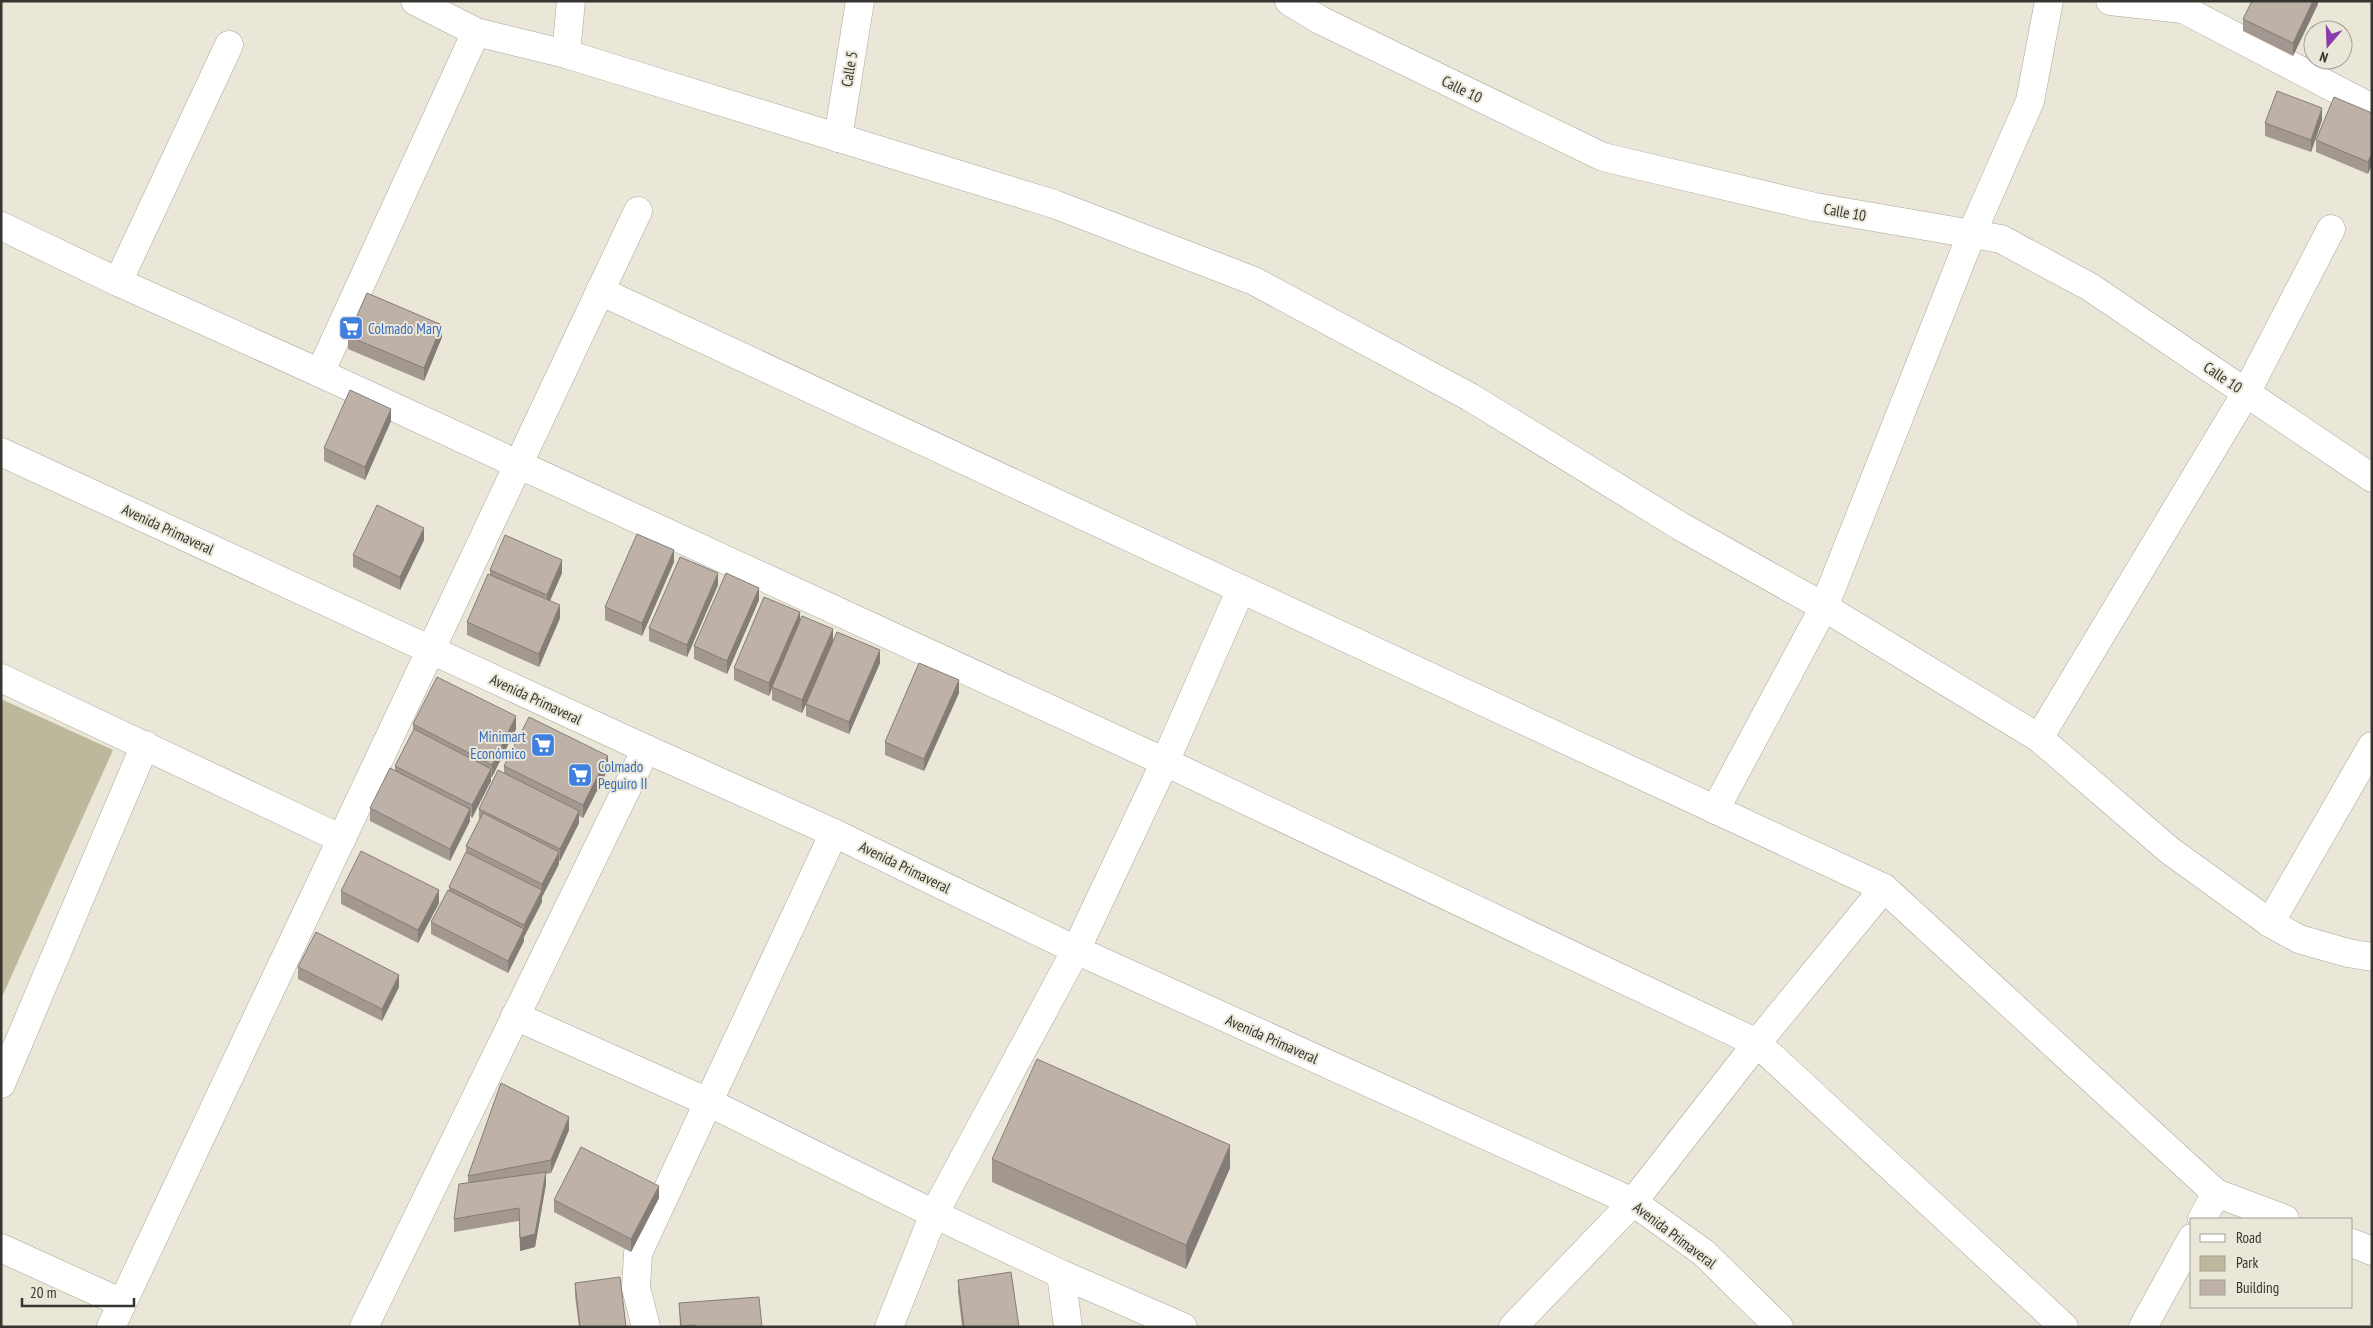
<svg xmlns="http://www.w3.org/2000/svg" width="2373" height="1328" viewBox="0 0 2373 1328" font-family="'PT Sans Narrow',sans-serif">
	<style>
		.green { fill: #bdb79b }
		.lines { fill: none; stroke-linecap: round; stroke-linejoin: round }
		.minor-casing { stroke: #a8a699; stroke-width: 29 }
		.minor { stroke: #fff; stroke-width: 28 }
		.wall { fill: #a39890 }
		.shaded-wall { fill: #847c76 }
		.building { fill: #bdb1a8; stroke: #847c76 }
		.labels { text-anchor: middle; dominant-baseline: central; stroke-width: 4; stroke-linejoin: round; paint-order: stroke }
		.street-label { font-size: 15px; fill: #363530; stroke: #eae7d9 }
		.shop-label { font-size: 15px; fill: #366cbe; stroke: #eae7d9; text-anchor: start }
	</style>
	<rect width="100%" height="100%" fill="#eae7d9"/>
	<polygon class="green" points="1,699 113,750 1,999"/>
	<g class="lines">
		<defs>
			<g id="minor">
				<polyline points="415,1 476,32 566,54 1054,204 1254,281 1470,397 1680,526 1824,607 2039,738 2169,850 2270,923 2299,939 2348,953 2372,957"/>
				<polyline points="1289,1 1320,20 1603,157 1815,207 2001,239 2090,287 2372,478"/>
				<polyline points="2110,1 2183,9 2187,1"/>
				<polyline points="2183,9 2372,108"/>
				<polyline points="566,54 571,1"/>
				<polyline points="838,138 860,1"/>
				<polyline points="1,226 118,282 320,373 1165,762 1757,1043 2064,1327"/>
				<polyline points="118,282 229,45"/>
				<polyline points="600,291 1884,888 2216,1193 2285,1219"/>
				<polyline points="320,373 476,32"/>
				<polyline points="1,452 646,749 834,833 1076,950 1633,1202 1704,1253 1779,1327"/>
				<polyline points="1,678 342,839"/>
				<polyline points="2039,738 2246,393 2331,229"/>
				<polyline points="1715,810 1824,607 1972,233 2030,101 2049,1"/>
				<polyline points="2270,923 2372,746"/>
				<polyline points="515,1016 708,1102 934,1214 1061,1274 1183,1327"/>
				<polyline points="1,1084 145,745"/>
				<polyline points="2202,1219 2216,1193"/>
				<polyline points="2352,1243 2372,1251"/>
				<polyline points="1,1248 122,1303"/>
				<polyline points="1061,1274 1068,1327"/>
				<polyline points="111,1327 638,211"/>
				<polyline points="364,1327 646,749"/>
				<polyline points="646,1327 636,1288 638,1253 834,833"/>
				<polyline points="889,1327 934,1214 1076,950 1165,762 1241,589"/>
				<polyline points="1513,1327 1633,1202 1757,1043 1884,888"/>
				<polyline points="2143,1327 2192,1238"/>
			</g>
		</defs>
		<use href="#minor" class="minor-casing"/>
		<use href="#minor" class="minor"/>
	</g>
	<g class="wall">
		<polygon points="2318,1 2318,4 2293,56 2243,31 2243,19"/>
		<polygon points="2372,113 2368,174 2316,152 2316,140"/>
		<polygon points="2322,120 2311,152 2265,136 2265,123"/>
		<polygon points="348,336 442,337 424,381 348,349"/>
		<polygon points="391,421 365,480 324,461 324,448"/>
		<polygon points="424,540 400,590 353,567 353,555"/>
		<polygon points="674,562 642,636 605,620 605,607"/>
		<polygon points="490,570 562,573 550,601 560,618 539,667 467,635 467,622 490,575"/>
		<polygon points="718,585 687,657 649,641 649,628"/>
		<polygon points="759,600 727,674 694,659 694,646"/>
		<polygon points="800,622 833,642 880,663 849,734 806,716 806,704 802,713 772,700 772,689 769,696 734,680 734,668"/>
		<polygon points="959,693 924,771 885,755 885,742"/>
		<polygon points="413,724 516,729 492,777 491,777 491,781 472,818 470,816 470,821 450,861 370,821 370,808 395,771 395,766 413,732"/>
		<polygon points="504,766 608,769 583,818 579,816 579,823 560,861 559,861 559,864 542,897 542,902 524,937 524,941 508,973 431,934 431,922 449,890 449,887 466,853 466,846 479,821 479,809 504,773"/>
		<polygon points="341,891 439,903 418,943 341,904"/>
		<polygon points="298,967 399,987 382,1021 298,979"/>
		<polygon points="569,1130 551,1173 546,1174 546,1184 535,1247 520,1251 519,1221 454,1232 454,1219 468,1183 468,1176"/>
		<polygon points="992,1159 1230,1168 1186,1269 992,1182"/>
		<polygon points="659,1198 631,1252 554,1212 554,1200"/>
		<polygon points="958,1280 1019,1327 962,1327 958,1292"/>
		<polygon points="575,1283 626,1327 579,1327 575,1296"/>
		<polygon points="679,1303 762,1327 680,1327"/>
	</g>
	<g class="shaded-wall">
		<polygon points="2313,1 2318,1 2318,4 2293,56 2293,43"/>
		<polygon points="2322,108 2322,120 2311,152 2311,140"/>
		<polygon points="2372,153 2372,165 2368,174 2368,162"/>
		<polygon points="442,325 442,337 424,381 424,368"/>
		<polygon points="391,409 391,421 365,480 365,467"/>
		<polygon points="424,528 424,540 400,590 400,577"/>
		<polygon points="674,550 674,562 642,636 642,623"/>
		<polygon points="562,560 562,573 547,607 547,595"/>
		<polygon points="718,573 718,585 687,657 687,645"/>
		<polygon points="759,588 759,600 727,674 727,661"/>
		<polygon points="560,605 560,618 539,667 539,654"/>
		<polygon points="800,612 800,625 772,687 769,696 769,683"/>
		<polygon points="833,629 833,642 802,713 802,700"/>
		<polygon points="880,650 880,663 849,734 849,722"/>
		<polygon points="959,680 959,693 924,771 924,759"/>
		<polygon points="516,716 516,729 492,777 492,765"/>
		<polygon points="608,756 608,769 583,818 583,805"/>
		<polygon points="491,769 491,781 472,818 472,805"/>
		<polygon points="470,809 470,821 450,861 450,849"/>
		<polygon points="579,811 579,823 560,861 560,849"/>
		<polygon points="559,852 559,864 542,897 542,902 524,937 524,925 542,890 542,884"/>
		<polygon points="439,890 439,903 418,943 418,930"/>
		<polygon points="524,929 524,941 508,973 508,961"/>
		<polygon points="399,975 399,987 382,1021 382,1009"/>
		<polygon points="569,1117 569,1130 551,1173 551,1160"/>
		<polygon points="1230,1145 1230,1168 1186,1269 1186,1245"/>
		<polygon points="546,1172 546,1184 535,1247 520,1251 520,1238"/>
		<polygon points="659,1186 659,1198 631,1252 631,1239"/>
	</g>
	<g class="building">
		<polygon points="2252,1 2313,1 2293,43 2243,19"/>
		<polygon points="2277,91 2322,108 2311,140 2265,123"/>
		<polygon points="2334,97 2372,113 2372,153 2368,162 2316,140"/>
		<polygon points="367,293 442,325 424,368 348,336"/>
		<polygon points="350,390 391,409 365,467 324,448"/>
		<polygon points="377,505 424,528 400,577 353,555"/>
		<polygon points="637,534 674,550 642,623 605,607"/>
		<polygon points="505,535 562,560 547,595 490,570"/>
		<polygon points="680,557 718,573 687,645 649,628"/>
		<polygon points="726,573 759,588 727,661 694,646"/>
		<polygon points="488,574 560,605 539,654 467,622"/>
		<polygon points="764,597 800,612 769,683 734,668"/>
		<polygon points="802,616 833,629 802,700 772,687"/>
		<polygon points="837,632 880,650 849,722 806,704"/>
		<polygon points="919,663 959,680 924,759 885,742"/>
		<polygon points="437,677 516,716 492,765 413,724"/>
		<polygon points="529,717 608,756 583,805 504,766"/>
		<polygon points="414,729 491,769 472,805 395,766"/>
		<polygon points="390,768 470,809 450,849 370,808"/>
		<polygon points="498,770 579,811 560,849 479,809"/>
		<polygon points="483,813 559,852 542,884 466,846"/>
		<polygon points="361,851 439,890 418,930 341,891"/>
		<polygon points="466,852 542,890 524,925 449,887"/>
		<polygon points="448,890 524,929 508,961 431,922"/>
		<polygon points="316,932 399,975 382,1009 298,967"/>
		<polygon points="1037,1059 1230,1145 1186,1245 992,1159"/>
		<polygon points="501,1083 569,1117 551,1160 468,1176"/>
		<polygon points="581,1147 659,1186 631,1239 554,1200"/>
		<polygon points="546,1172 535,1234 520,1238 519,1208 454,1219 459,1184"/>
		<polygon points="1011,1272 1019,1327 964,1327 958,1280"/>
		<polygon points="620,1277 626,1327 580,1327 575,1283"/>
		<polygon points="759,1297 762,1327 695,1327 695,1325 681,1326 679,1303"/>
	</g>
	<defs>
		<symbol id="supermarket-square" viewBox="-11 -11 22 22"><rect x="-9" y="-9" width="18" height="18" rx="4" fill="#3f7fe0" stroke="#eae7d9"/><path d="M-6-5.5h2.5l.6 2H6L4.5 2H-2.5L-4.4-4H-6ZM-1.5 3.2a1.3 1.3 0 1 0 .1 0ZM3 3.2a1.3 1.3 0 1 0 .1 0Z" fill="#fff"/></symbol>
	</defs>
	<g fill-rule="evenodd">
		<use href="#supermarket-square" x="337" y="314" width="28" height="28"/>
		<use href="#supermarket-square" x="529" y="731" width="28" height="28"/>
		<use href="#supermarket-square" x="566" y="761" width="28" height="28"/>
	</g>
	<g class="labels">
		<g class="street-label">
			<text transform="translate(849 69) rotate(-81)">Calle 5</text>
			<text transform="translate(1462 89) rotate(26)">Calle 10</text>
			<text transform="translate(1845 212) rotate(10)">Calle 10</text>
			<text transform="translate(2223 377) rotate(34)">Calle 10</text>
			<text transform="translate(168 529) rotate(25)">Avenida Primaveral</text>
			<text transform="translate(536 699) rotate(25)">Avenida Primaveral</text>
			<text transform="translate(905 867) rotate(26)">Avenida Primaveral</text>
			<text transform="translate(1272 1039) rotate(24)">Avenida Primaveral</text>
			<text transform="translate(1675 1235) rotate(37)">Avenida Primaveral</text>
		</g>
		<g class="shop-label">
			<text x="368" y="328">Colmado Mary</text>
			<text x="526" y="736" text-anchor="end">Minimart<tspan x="526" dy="17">Económico</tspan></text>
			<text x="598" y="766">Colmado<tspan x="598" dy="17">Peguiro II</tspan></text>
		</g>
	</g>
	<rect width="2373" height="1328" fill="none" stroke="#363530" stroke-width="5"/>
	<rect x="2190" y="1218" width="162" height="90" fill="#eae7d9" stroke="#a2a095"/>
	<rect x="2200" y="1234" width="25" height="8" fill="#ffffff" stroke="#a2a095"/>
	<text x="2236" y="1243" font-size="15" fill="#363530">Road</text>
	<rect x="2200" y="1256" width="25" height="15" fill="#bdb79b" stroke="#a2a095"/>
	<text x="2236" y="1268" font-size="15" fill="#363530">Park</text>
	<rect x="2200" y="1280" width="25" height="15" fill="#bdb1a8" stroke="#a2a095"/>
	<text x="2236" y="1293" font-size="15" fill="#363530">Building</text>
	<g transform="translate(2328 45) rotate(199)"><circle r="24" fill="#eae7d9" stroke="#a2a095"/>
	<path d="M0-4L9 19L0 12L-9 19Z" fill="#8b3aa9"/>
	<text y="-8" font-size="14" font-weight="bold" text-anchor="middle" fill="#363530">N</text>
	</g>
	<path d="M22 1298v8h112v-8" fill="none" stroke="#363530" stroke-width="2.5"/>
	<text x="30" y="1298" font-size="15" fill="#363530" stroke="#eae7d9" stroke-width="4" paint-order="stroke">20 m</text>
</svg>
